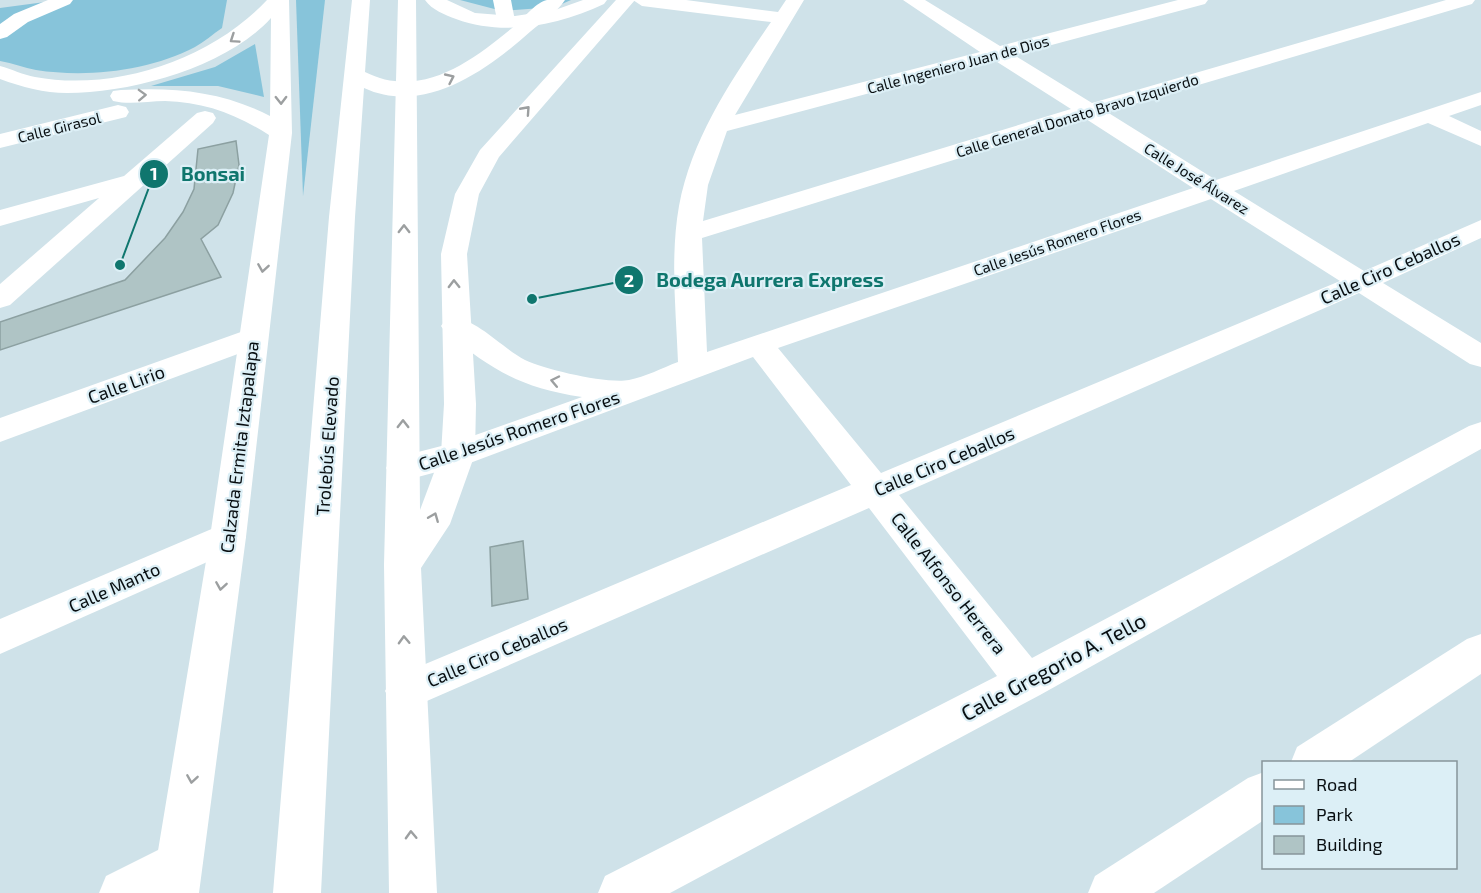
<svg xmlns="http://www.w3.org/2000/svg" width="1481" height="893" viewBox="0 0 1481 893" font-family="'Exo 2',sans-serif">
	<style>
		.green { fill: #87c4da }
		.building { fill: #afc4c5; stroke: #8ca0a1; stroke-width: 1.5 }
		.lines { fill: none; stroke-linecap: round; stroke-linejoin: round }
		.minor { fill: #fff; fill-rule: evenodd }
		.major { fill: #fff; fill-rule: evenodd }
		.oneway { stroke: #9c9fa0 }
		.labels { text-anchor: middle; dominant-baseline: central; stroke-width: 4.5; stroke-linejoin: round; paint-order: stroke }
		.far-street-label { font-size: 15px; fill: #080e11; stroke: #dceff6 }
		.street-label { font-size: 18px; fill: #080e11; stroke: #dceff6 }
		.near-street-label { font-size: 21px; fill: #080e11; stroke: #dceff6 }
		.leader { fill: none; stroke: #0f766e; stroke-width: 2 }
		.callout-dot { fill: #0f766e; stroke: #dceff6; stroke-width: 2 }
		.mark-label { font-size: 18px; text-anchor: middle; font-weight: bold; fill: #fff }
		.callout-label { font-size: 20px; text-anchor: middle; font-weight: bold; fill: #0f766e; stroke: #dceff6; stroke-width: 4.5; stroke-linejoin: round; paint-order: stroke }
	</style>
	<rect width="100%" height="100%" fill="#cfe2e9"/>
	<g class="green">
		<path d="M60,0H227L222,28C213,34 204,42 195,47C149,71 87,78 36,70C24,68 13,63 0,61V8Z"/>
		<polygon points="296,0 325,0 303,196"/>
		<polygon points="460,0 571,0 555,7 502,11"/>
		<polygon points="255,44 264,97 218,86 151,86 215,67"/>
	</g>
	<g class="building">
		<polygon points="236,141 239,165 233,193 218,225 201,239 221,277 0,350 0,322 125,280 165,238 183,212 194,189 198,149"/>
		<polygon points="523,541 528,599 492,606 490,547"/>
	</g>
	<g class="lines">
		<g class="minor">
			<path d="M352,0H370L365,72C422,101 475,59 518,23C525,16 537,2 547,0C552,0 559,0 565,0C557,12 542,22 531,31C487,70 425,116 364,88L355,217L321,893H273L329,217Z"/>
			<polygon points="493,0 511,0 515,21 512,25 498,25"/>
			<path d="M633,0H686L778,12L786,0H804L735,115L980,52L903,0H925L1000,46L1178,0H1208L1205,4L1014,55L1092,103L1446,0H1475L1472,4L1107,112L1216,180L1481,92V105L1449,116L1481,131V146L1428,123L1234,191L1364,271L1481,220V238L1383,283L1481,343V367L1470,364L1359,293L899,495L1032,658L1469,426L1481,422V449L1040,695L670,893H598L605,876L997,676L869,508L420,704L406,710L392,704L385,691L392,678L851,485L753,357L470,463L403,481L391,477L386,468L391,459L453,443L582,397C520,388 493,370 446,333L441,326L446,319C471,312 501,348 525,360C547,370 606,384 629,380C645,377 662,368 678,362C676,311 670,257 679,206C692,137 732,79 771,22L642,6ZM994,60L1071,109L703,221L708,185L727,131ZM1086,119L1193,188L707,352L702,238ZM1211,199L1340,281L881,473L778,348Z"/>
			<polygon points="118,105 126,107 129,112 126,117 0,148 0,134"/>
			<polygon points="205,111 213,113 216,118 213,123 10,305 0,308 0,284 99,198 0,226 0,210 124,176 197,113"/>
			<polygon points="252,328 262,331 267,338 262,345 0,442 0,418"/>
			<polygon points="228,522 241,527 246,537 241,547 0,654 0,619"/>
			<polygon points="1481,634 1481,674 1349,762 1291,762 1297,747 1467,639"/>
			<polygon points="1264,772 1264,820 1154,893 1088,893 1095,876 1248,778"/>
			<polygon points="180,839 196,846 203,862 196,878 170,893 99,893 106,876"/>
		</g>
		<g class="major">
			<polygon points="48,0 73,0 70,4 28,22 7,37 0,39 0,24 14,14"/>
			<path d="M267,0H289L292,133L246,537L199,893H151L210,537L269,135C236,114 204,102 165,101C148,101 130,105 113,101L110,96L113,91L121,90C174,87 222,91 270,116L271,18C227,67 132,93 67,93C44,93 22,87 0,79V66C12,69 23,75 35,77C115,92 212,59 267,0Z"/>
			<polygon points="398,0 416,0 420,510 441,454 444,404 441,254 455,194 480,150 616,0 635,0 499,157 479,194 467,254 476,404 475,454 450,524 421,568 437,893 389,893 384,565"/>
			<path d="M425,0H447L475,13L515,16L555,10L583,0H607L604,4C559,25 505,37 456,19C445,15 432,10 425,0Z"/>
		</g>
	</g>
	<defs><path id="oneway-chevron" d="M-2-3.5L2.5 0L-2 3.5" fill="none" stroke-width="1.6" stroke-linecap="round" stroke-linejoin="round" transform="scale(1.5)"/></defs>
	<g class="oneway">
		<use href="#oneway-chevron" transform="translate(234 39) rotate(146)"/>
		<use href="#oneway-chevron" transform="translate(450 78) rotate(-25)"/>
		<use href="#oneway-chevron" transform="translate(142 95) rotate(-2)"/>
		<use href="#oneway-chevron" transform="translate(281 100) rotate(89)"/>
		<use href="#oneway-chevron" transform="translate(526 110) rotate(-48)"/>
		<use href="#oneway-chevron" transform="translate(404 229) rotate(-90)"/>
		<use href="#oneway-chevron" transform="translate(263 268) rotate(99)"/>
		<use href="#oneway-chevron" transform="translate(454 284) rotate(-91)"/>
		<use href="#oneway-chevron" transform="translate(555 381) rotate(-168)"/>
		<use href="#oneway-chevron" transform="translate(403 424) rotate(-90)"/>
		<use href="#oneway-chevron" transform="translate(434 517) rotate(-68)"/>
		<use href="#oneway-chevron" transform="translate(221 586) rotate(99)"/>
		<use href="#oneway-chevron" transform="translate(404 640) rotate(-92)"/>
		<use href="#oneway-chevron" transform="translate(192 779) rotate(99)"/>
		<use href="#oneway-chevron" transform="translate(411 835) rotate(-92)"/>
	</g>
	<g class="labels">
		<g class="far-street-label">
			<text transform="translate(958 64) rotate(-15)">Calle Ingeniero Juan de Dios</text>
			<text transform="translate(1077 115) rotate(-17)">Calle General Donato Bravo Izquierdo</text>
			<text transform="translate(59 127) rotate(-14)">Calle Girasol</text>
			<text transform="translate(1197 178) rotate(32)">Calle José Álvarez</text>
			<text transform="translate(1057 242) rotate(-19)">Calle Jesús Romero Flores</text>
		</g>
		<g class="street-label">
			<text transform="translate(1390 268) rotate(-24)">Calle Ciro Ceballos</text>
			<text transform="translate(126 384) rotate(-20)">Calle Lirio</text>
			<text transform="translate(519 430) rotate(-19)">Calle Jesús Romero Flores</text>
			<text transform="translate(327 446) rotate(-86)">Trolebús Elevado</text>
			<text transform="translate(239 447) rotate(-83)">Calzada Ermita Iztapalapa</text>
			<text transform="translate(944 461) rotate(-23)">Calle Ciro Ceballos</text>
			<text transform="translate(949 583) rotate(52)">Calle Alfonso Herrera</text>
			<text transform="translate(114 587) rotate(-24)">Calle Manto</text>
			<text transform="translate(497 652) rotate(-23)">Calle Ciro Ceballos</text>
		</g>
		<g class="near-street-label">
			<text transform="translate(1053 666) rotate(-28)">Calle Gregorio A. Tello</text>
		</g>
	</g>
	<path class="leader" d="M120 265L154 174M532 299L629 280"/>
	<g class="callout-dot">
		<circle cx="120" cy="265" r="6"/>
		<circle cx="532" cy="299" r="6"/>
		<circle cx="154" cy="174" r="15"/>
		<circle cx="629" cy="280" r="15"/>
	</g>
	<g class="mark-label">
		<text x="154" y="180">1</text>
		<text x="629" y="287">2</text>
	</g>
	<g class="callout-label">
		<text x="213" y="181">Bonsai</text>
		<text x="770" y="287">Bodega Aurrera Express</text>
	</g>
	<rect x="1262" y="761" width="195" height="108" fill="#dceff6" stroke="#87959a" stroke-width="1.5"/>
	<rect x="1274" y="780" width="30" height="9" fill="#ffffff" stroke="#87959a" stroke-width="1.5"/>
	<text x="1316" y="791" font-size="18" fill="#080e11">Road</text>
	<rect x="1274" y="806" width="30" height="18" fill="#87c4da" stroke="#87959a" stroke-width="1.5"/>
	<text x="1316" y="821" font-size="18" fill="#080e11">Park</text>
	<rect x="1274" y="836" width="30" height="18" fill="#afc4c5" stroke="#87959a" stroke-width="1.5"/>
	<text x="1316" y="851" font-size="18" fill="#080e11">Building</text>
</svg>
